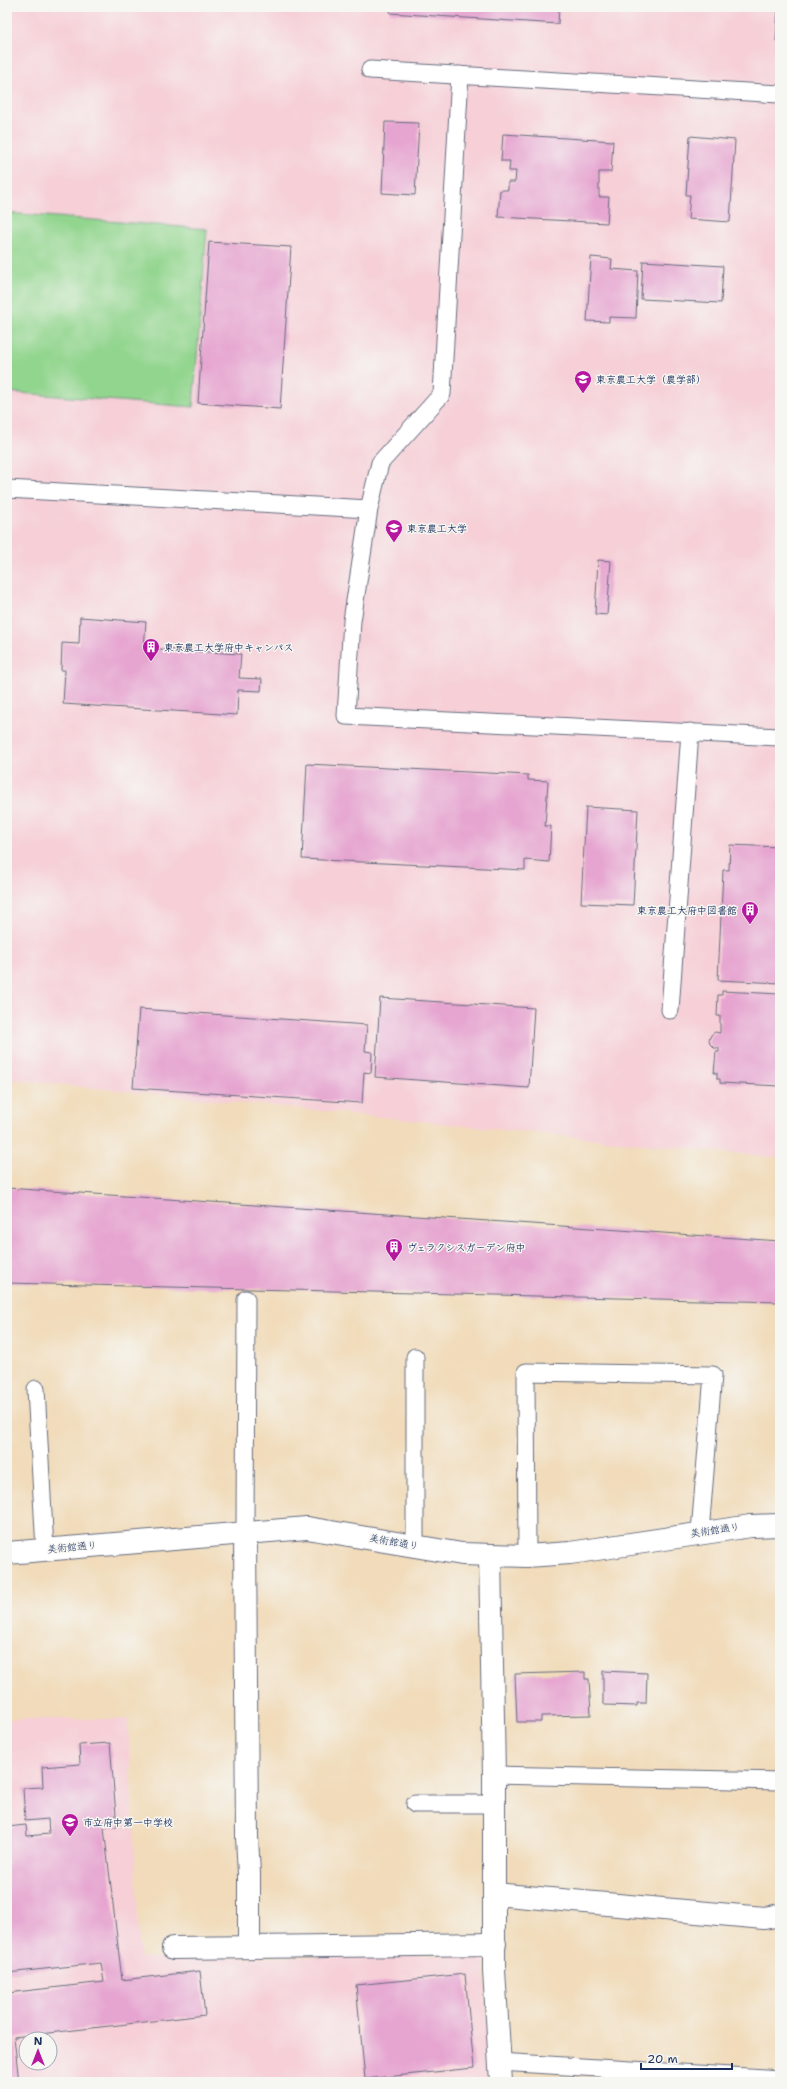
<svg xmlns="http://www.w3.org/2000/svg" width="787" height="2089" viewBox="0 0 787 2089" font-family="'Shantell Sans','Klee One',sans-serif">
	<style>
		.built { fill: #f6cfd7; fill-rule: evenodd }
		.green { fill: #92d58e; stroke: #568276 }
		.building { fill: #e6a5d0 }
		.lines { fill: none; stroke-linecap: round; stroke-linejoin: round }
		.service-casing { stroke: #666b7e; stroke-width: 19 }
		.minor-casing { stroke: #666b7e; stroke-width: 24 }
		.tertiary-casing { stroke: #666b7e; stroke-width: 24 }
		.service { stroke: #fff; stroke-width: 17 }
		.minor { stroke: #fff; stroke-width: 22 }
		.tertiary { stroke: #fff; stroke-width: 22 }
		.labels { text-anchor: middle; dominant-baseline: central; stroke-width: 3; stroke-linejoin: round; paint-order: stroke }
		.poi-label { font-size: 10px; font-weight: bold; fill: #1b2f5e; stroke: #f6f6f2; text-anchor: start }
		.street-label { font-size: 10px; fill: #1b2f5e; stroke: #f6f6f2 }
	</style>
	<rect width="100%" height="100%" fill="#f6f6f2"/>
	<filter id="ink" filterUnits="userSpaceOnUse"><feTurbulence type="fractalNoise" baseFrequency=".025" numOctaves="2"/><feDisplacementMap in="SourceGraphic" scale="8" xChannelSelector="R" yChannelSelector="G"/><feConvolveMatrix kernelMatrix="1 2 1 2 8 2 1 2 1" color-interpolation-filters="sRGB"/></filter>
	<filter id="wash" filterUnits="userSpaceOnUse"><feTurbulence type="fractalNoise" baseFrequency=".012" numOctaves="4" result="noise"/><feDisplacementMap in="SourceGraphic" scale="16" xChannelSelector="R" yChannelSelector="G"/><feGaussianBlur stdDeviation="0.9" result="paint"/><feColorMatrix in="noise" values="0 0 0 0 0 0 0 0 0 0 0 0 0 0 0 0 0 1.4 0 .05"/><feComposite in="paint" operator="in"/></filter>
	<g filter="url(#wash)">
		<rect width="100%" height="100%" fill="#f1dbba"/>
		<g class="built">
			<polygon points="7,7 780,7 780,1158 7,1079"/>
			<path d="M7,1719H128L140,1958L484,1955L490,2082H7ZM26,2039H50V2063H26Z"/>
		</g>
		<polygon class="green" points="7,213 207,229 193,407 7,392"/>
		<g id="blocks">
			<g class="building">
				<polygon points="390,7 559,7 558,24 390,13"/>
				<polygon points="778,7 780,7 780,42 776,41"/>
				<polygon points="385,122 419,123 415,195 382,193"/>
				<polygon points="503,134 613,141 611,172 599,172 599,197 609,197 607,223 498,217 500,190 508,190 508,182 515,182 516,171 509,171 510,161 501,161"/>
				<polygon points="690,136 735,140 730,222 688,219 690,195 686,195"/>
				<polygon points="209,242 291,247 280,409 198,403"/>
				<polygon points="591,257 612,259 611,269 638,271 636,318 609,317 609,322 587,321"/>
				<polygon points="643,261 723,266 721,303 641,299"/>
				<polygon points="598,560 611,561 607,615 595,614"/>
				<polygon points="80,617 146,622 144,648 241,654 239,678 262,679 261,691 238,690 237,715 63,704 65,670 61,670 62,643 79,644"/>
				<polygon points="307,764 528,775 528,780 548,781 545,826 551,826 549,862 525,860 525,870 302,859"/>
				<polygon points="586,807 638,810 633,905 581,903"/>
				<polygon points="730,845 780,847 780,983 718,980 723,870 729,870"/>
				<polygon points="722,991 780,994 780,1086 720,1083 720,1079 717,1079 717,1073 714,1073 716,1052 719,1052 719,1048 714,1048 710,1044 709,1040 711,1035 715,1032 720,1033 720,1016 717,1016 718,995 722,995"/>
				<polygon points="380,998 534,1008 529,1088 375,1077"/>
				<polygon points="139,1009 367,1025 365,1051 372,1052 371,1073 364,1072 362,1103 133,1088"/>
				<polygon points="7,1188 780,1241 780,1302 7,1283"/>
				<polygon points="603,1671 647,1673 646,1703 637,1703 637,1706 605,1705 603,1703"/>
				<polygon points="585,1672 585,1679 589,1679 591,1715 541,1716 541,1722 517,1722 515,1674"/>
				<polygon points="110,1743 117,1827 104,1828 122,1980 200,1971 205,2015 14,2037 19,2082 7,2082 7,1993 104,1982 101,1963 7,1973 7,1827 26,1825 27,1836 49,1834 48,1819 25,1821 23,1788 43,1787 42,1767 80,1764 79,1745"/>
				<polygon points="465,1974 474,2068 365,2079 356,1985"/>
			</g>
		</g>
	</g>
	<g filter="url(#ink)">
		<use href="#blocks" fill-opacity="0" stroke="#666b7e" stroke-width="1"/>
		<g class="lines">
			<defs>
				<g id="service">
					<polyline points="370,70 780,94"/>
					<polyline points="460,75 442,394 380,463 369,509 352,621 346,716 780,737"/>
					<polyline points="7,489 369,509"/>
					<polyline points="670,1010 690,732"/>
					<polyline points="36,1389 45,1549"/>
					<polyline points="245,1532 246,1299"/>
					<polyline points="415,1546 415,1357"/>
					<polyline points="527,1556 526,1372 713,1375 700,1532"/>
					<polyline points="494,1775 780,1781"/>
					<polyline points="415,1804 494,1804"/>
					<polyline points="499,2062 780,2079"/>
				</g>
				<g id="minor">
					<polyline points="307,1528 462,1554 527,1556 570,1553 751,1526"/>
					<polyline points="245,1532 247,1837 249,1874 249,1947"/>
					<polyline points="490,1555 494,1775 494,1971 501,2082"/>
					<polyline points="494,1894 764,1918 780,1915"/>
					<polyline points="173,1948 495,1944"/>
				</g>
				<g id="tertiary">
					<polyline points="751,1526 780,1525"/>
					<polyline points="7,1553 307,1528"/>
				</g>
			</defs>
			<use href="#service" class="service-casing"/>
			<use href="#minor" class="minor-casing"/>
			<use href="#tertiary" class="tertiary-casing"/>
			<use href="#service" class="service"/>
			<use href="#minor" class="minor"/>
			<use href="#tertiary" class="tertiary"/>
		</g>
	</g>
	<defs>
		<symbol id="university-pin" viewBox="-11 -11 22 30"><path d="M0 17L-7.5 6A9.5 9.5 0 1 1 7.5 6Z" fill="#b5179e" stroke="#f6f6f2"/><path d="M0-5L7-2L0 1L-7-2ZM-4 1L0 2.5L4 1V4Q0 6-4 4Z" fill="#fff"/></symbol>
		<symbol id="building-pin" viewBox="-11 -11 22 30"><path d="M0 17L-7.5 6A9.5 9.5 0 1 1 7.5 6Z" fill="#b5179e" stroke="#f6f6f2"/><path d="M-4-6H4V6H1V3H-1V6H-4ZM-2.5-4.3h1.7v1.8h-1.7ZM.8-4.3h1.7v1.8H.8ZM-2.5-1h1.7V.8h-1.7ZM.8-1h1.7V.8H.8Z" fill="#fff"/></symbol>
		<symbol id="school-pin" viewBox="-11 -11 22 30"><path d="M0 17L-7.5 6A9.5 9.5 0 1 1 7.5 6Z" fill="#b5179e" stroke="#f6f6f2"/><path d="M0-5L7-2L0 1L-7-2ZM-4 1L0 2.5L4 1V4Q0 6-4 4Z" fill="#fff"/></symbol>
	</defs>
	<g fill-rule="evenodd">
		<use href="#university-pin" x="573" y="369" width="20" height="27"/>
		<use href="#university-pin" x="384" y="518" width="20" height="27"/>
		<use href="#building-pin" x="141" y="637" width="20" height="27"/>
		<use href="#building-pin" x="740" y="900" width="20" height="27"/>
		<use href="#building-pin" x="384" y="1237" width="20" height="27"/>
		<use href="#school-pin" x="60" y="1812" width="20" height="27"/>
	</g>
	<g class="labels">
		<g class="poi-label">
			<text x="596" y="379">東京農工大学（農学部）</text>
			<text x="407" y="528">東京農工大学</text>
			<text x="164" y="647">東京農工大学府中キャンパス</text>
			<text x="737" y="910" text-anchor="end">東京農工大府中図書館</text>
			<text x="407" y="1247">ヴェラクシスガーデン府中</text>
			<text x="83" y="1822">市立府中第一中学校</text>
		</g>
		<g class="street-label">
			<text transform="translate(715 1530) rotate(-8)">美術館通り</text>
			<text transform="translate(394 1542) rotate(10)">美術館通り</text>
			<text transform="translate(72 1547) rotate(-5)">美術館通り</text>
		</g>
	</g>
	<rect width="787" height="2089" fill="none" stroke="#f6f6f2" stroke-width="24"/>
	<g transform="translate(38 2051)"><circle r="19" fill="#f6f6f2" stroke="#9ea6b7"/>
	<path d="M0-3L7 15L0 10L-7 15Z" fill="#b5179e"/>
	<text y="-6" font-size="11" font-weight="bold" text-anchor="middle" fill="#1b2f5e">N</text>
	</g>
	<path d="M641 2063v6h91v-6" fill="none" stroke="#1b2f5e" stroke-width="2"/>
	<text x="647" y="2063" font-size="12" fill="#1b2f5e" stroke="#f6f6f2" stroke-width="3" paint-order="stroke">20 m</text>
</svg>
